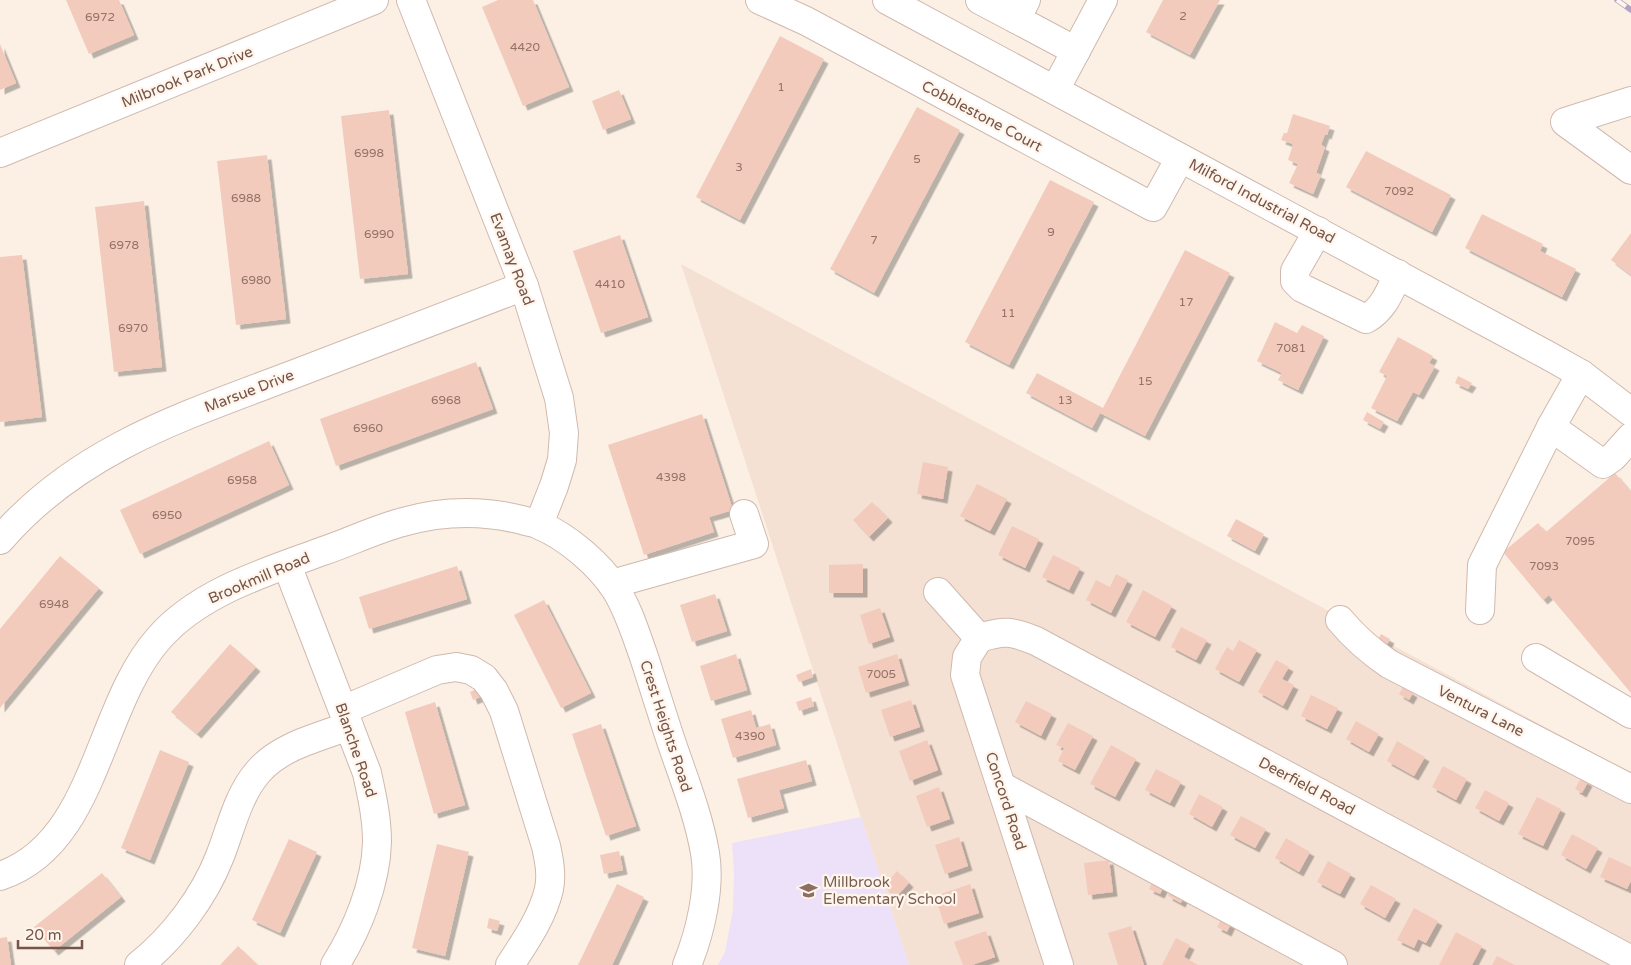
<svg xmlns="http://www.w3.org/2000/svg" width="1631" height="965" viewBox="0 0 1631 965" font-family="'Varela Round',sans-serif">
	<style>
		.residential { fill: #f4e1d3 }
		.education { fill: #ede1f9 }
		.building { fill: #f2cbbc; filter: url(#shadow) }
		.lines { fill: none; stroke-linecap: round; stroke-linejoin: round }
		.minor-casing { stroke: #d0b9ae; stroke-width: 30 }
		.minor { stroke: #fff; stroke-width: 28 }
		.rail-casing { stroke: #b2a3c6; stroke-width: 5.5 }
		.rail { stroke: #fff5eb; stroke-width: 4; stroke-dasharray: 11; stroke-linecap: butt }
		.labels { text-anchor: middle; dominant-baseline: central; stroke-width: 4.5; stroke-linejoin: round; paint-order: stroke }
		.number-label { font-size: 12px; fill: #947266 }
		.street-label { font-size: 15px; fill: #75544a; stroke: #fff5eb }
		.education-label { font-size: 15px; fill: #785e54; stroke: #fff5eb; text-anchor: start }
	</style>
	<defs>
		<filter id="shadow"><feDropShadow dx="4.5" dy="4.5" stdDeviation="0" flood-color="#0004"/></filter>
	</defs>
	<rect width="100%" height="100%" fill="#fcf0e5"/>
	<polygon class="residential" points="681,264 1631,773 1631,965 909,965"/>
	<polygon class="education" points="861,817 909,965 718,965 725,952 733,909 734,872 732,843"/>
	<g class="building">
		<polygon points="66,0 119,0 134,35 89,54"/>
		<polygon points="498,0 533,0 569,87 523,106 482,7"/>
		<polygon points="1163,0 1220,0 1190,55 1146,32"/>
		<polygon points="780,36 824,59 740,220 696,197"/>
		<polygon points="0,44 16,83 0,90"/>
		<polygon points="619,90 631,119 603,130 592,101"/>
		<polygon points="917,107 960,130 874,293 830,269"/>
		<polygon points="389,110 408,274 360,279 341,116"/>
		<polygon points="1293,114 1330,126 1327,135 1325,134 1321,145 1325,147 1316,173 1321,175 1313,194 1289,183 1298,164 1288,160 1293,144 1281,140 1284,133 1287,133"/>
		<polygon points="1366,151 1451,195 1432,232 1346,187"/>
		<polygon points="267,155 286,319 236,325 217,161"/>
		<polygon points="1050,180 1094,202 1009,365 965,342"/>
		<polygon points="144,201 162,367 114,372 95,207"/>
		<polygon points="1482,214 1543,244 1540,251 1576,269 1562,297 1465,248"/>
		<polygon points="1631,233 1631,275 1611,260"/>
		<polygon points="620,235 648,317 601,333 573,251"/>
		<polygon points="1185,250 1230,273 1145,436 1100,413 1092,428 1026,393 1037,373 1103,408"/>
		<polygon points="22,255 42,417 0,422 0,257"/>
		<polygon points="1275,322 1297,333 1302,325 1324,336 1298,390 1278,380 1282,373 1257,361"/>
		<polygon points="1398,337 1433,356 1429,363 1435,366 1419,395 1413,392 1397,421 1371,408 1387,376 1379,372"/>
		<polygon points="476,362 493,409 336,466 320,419"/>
		<polygon points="1458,376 1472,383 1468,389 1455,383"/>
		<polygon points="1367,412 1384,422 1380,429 1363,420"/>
		<polygon points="702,414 733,510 709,517 714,532 644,555 608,445"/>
		<polygon points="269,441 289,485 140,554 120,510"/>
		<polygon points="923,462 948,467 943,499 917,494"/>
		<polygon points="1615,473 1631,492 1631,693 1549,595 1543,600 1503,552 1538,523 1546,532"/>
		<polygon points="977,484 1007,499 990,531 960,516"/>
		<polygon points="872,502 888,518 869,537 853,520"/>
		<polygon points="1236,519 1264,534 1255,551 1227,536"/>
		<polygon points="1012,526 1039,539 1025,568 998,555"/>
		<polygon points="1053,555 1080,568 1069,590 1042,577"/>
		<polygon points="60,556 99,588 0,708 0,629"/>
		<polygon points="863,564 863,593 829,593 829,565"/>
		<polygon points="457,566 467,599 369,629 359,597"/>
		<polygon points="1116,574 1128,580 1111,613 1086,600 1096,580 1110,587"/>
		<polygon points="1143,590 1172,606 1155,637 1126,622"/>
		<polygon points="715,594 727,631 692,642 680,605"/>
		<polygon points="544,600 591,693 561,708 514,615"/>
		<polygon points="880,608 890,637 869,644 860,615"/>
		<polygon points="1181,627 1207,640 1196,660 1171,647"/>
		<polygon points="1381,634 1390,639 1385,648 1376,643"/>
		<polygon points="1239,640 1257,650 1239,682 1215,669 1227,647 1233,651"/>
		<polygon points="230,644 256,667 197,734 171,712"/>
		<polygon points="736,654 747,690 711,701 700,666"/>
		<polygon points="897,654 905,681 866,693 858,667"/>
		<polygon points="1276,660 1289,667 1282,679 1294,685 1283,706 1258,692"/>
		<polygon points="811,669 813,677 799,682 796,675"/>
		<polygon points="481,687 485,695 473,700 470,692"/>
		<polygon points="1403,687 1413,693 1409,700 1399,694"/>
		<polygon points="1311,695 1338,708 1327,729 1301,716"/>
		<polygon points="811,697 814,706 799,711 796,702"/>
		<polygon points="911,700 920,727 890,737 881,710"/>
		<polygon points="1026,701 1052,714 1041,736 1015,722"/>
		<polygon points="435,702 465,805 434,814 405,712"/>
		<polygon points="751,710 756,728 770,724 776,745 733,758 721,719"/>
		<polygon points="1356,721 1379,734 1369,752 1346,739"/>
		<polygon points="1068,723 1093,736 1075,770 1058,761 1064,748 1056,745"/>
		<polygon points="601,724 636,826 606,836 572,734"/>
		<polygon points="927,740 938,770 910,781 899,751"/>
		<polygon points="1397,741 1425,757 1414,776 1387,761"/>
		<polygon points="1111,745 1136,759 1115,797 1090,784"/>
		<polygon points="160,750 189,762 150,860 121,848"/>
		<polygon points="806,760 812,781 779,790 784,808 748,818 737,779"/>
		<polygon points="1443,766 1467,779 1456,800 1432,787"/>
		<polygon points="1156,769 1181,782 1170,803 1145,790"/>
		<polygon points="1581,778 1588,782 1582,793 1575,789"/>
		<polygon points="939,787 950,819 927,827 916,796"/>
		<polygon points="1485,790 1509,803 1499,821 1475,808"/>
		<polygon points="1199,794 1223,807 1212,827 1189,814"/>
		<polygon points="1537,797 1561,809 1543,846 1518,834"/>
		<polygon points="1241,816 1266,829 1255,848 1230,835"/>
		<polygon points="1572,834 1598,848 1586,869 1561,855"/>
		<polygon points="959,837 968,866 945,874 935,845"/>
		<polygon points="1286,838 1310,852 1299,872 1275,858"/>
		<polygon points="289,839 317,852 280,933 252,920"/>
		<polygon points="437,844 469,852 445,956 412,948"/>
		<polygon points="619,851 623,870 604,874 600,855"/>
		<polygon points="1609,857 1631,867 1631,881 1627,889 1600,877"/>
		<polygon points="1109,860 1113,892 1088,895 1084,863"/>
		<polygon points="1328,861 1351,874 1340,894 1317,882"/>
		<polygon points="897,871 909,883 896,897 884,886"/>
		<polygon points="102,873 121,897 54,951 34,927"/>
		<polygon points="1154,879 1165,884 1160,894 1149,889"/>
		<polygon points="617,884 644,897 612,965 578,965"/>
		<polygon points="970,884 979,913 944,924 935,896"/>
		<polygon points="1371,885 1396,899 1385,918 1360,904"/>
		<polygon points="1171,889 1184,896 1181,903 1168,896"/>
		<polygon points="1414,908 1438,921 1426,943 1418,939 1414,948 1397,940"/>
		<polygon points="1224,915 1233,919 1227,932 1217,927"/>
		<polygon points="489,918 500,921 497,931 487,928"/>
		<polygon points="1131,926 1144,965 1118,965 1108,933"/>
		<polygon points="986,931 995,957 972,965 963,965 954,942"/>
		<polygon points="1456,932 1482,946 1472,965 1439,965"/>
		<polygon points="7,937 11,965 0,965 0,938"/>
		<polygon points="1176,938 1190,945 1184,957 1198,965 1162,965"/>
		<polygon points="238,946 258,965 220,965"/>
		<polygon points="1497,956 1515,965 1492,965"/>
	</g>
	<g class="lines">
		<defs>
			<g id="minor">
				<polyline points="411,0 524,286 559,398 564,433 562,460 554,486 539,524"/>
				<polyline points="760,0 806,21 1153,207 1180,158"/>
				<polyline points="887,0 1549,356 1581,374 1631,412"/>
				<polyline points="980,0 1016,19"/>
				<polyline points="1026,0 1016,19 1076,51"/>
				<polyline points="1055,90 1103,0"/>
				<polyline points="1631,101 1565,122 1631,170"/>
				<polyline points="0,153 374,0"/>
				<path d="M1318,231L1295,271V281L1302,288L1366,319C1384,309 1390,291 1398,274"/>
				<polyline points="1581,374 1551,427 1603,464 1613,457 1631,437"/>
				<path d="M0,540C79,448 187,415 297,373C372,344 448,315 524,286"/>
				<path d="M287,565L367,773C372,796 377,818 377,842C376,884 357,930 335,965"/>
				<polyline points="612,584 754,544 744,514"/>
				<polyline points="938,592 979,638"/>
				<polyline points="1480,610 1482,565 1551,427"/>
				<path d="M1340,620C1355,638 1370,651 1389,664L1631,789"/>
				<path d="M979,638C1005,630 1011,631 1036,641L1631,960"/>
				<polyline points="979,638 967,657 965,675 1059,965"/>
				<polyline points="1536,658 1631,714"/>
				<path d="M343,710L437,670L456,667L471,670L484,678L494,691L504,711L546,846C549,860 552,874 549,889C543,916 525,942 510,965"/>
				<polyline points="1001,786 1333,965"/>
				<path d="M0,876C97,844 97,706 160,637C201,591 267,572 323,551C350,542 376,529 403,522C442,511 482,510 522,520C527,522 534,522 539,525C568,537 600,565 616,590C629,611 636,635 644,657C652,682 660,707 668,732C681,772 698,812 705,853C711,888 700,933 687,965"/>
				<path d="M139,965C174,937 204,897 220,856C231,828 238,795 258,772C280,746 317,738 349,726"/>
			</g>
		</defs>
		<use href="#minor" class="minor-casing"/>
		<use href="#minor" class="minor"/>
		<defs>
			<polyline id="rail" points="1617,0 1631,10"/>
		</defs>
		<use href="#rail" class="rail-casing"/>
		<use href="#rail" class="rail"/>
	</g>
	<defs>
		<symbol id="school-bare" viewBox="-9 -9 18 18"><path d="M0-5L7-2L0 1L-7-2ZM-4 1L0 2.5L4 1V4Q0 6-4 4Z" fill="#8d6e63" stroke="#fff5eb" stroke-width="2.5" paint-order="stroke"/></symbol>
	</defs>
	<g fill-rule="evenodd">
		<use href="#school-bare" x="796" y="878" width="25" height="25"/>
	</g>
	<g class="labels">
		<g class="number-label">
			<text x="1183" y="16">2</text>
			<text x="100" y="17">6972</text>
			<text x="525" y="47">4420</text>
			<text x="781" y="87">1</text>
			<text x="369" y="153">6998</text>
			<text x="917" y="159">5</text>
			<text x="739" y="167">3</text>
			<text x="1399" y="191">7092</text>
			<text x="246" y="198">6988</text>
			<text x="1051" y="232">9</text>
			<text x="379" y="234">6990</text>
			<text x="874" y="240">7</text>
			<text x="124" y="245">6978</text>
			<text x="256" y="280">6980</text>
			<text x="610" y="284">4410</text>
			<text x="1186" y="302">17</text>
			<text x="1008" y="313">11</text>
			<text x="133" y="328">6970</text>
			<text x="1291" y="348">7081</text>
			<text x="1145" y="381">15</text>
			<text x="446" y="400">6968</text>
			<text x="1065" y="400">13</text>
			<text x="368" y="428">6960</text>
			<text x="671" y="477">4398</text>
			<text x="242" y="480">6958</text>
			<text x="167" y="515">6950</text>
			<text x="1580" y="541">7095</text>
			<text x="1544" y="566">7093</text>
			<text x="54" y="604">6948</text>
			<text x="881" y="674">7005</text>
			<text x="750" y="736">4390</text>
		</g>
		<g class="street-label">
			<text transform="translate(187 77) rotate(-22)">Milbrook Park Drive</text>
			<text transform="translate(982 116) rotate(28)">Cobblestone Court</text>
			<text transform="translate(1262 201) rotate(28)">Milford Industrial Road</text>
			<text transform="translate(512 259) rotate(69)">Evamay Road</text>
			<text transform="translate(249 391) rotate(-21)">Marsue Drive</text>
			<text transform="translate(259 578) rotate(-23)">Brookmill Road</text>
			<text transform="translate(1481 711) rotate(27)">Ventura Lane</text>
			<text transform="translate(666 726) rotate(72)">Crest Heights Road</text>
			<text transform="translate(356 750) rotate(71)">Blanche Road</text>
			<text transform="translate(1307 786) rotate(28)">Deerfield Road</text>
			<text transform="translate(1006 801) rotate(72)">Concord Road</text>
		</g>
		<g class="education-label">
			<text x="823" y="882">Millbrook<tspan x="823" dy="17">Elementary School</tspan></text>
		</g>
	</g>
	<path d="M18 940v8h64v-8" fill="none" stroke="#75544a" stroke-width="2.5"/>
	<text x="25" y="940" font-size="15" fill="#75544a" stroke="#fff5eb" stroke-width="4" paint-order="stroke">20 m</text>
</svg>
